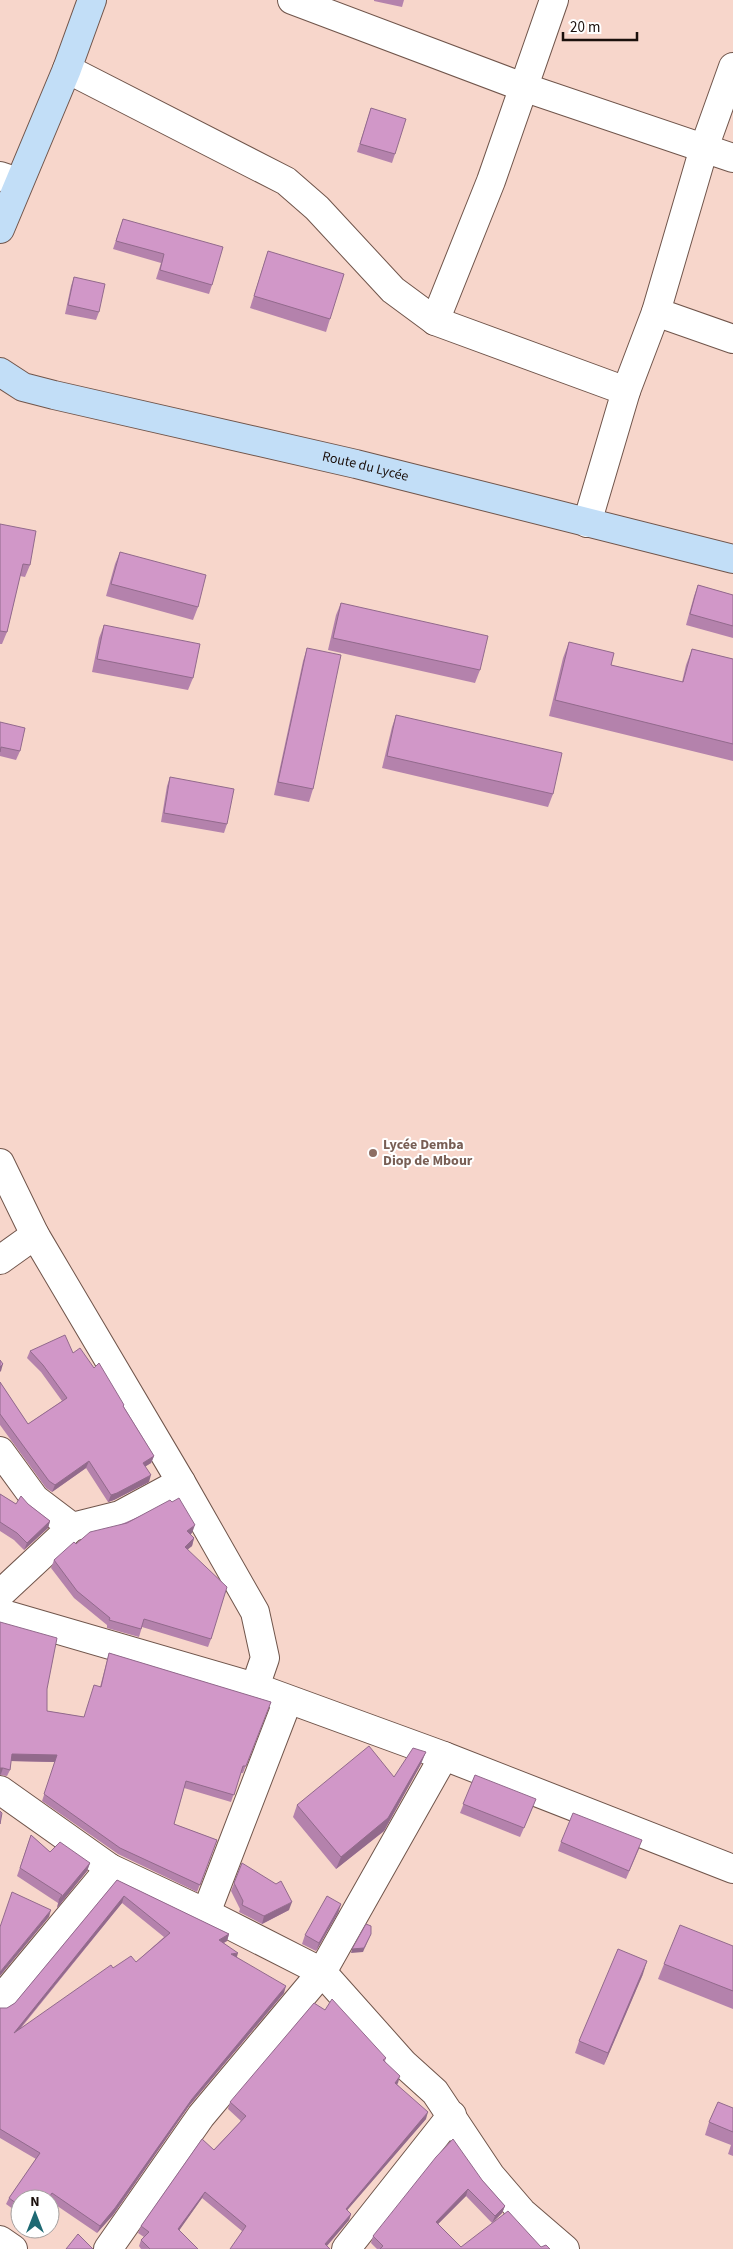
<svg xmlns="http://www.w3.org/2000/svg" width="733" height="2249" viewBox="0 0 733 2249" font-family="'Source Sans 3',sans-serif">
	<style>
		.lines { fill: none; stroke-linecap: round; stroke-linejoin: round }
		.minor-casing { stroke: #70554b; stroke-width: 30 }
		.secondary-casing { stroke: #70554b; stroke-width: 30 }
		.minor { stroke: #fff; stroke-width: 28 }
		.secondary { stroke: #c2def7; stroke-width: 28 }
		.wall { fill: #b482ac; fill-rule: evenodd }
		.shaded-wall { fill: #926a8c }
		.building { fill: #d197c8; stroke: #926a8c; fill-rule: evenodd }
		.education-dot { fill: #8d6e63; stroke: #fff; stroke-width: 2 }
		.labels { text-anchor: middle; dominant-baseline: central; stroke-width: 4; stroke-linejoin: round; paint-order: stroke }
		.street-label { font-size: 14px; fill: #1b100c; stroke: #fff }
		.education-label { font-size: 14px; font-weight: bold; fill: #785e54; stroke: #fff; text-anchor: start }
	</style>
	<rect width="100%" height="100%" fill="#f7d6cb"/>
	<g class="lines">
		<defs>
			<g id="minor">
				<polyline points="292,0 523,87 733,158"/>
				<polyline points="67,69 286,181 317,208 393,290 435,321 626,391"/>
				<polyline points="0,176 18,182"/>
				<polyline points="656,312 733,339"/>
				<polyline points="435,321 491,181 554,0"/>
				<polyline points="587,523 626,391 656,312 704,148 733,67"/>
				<polyline points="0,1163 35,1235 181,1482 255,1612 265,1658 255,1687"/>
				<polyline points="0,1260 35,1235"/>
				<polyline points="0,1451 35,1499 72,1527 120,1515 181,1482"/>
				<polyline points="0,1594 72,1527"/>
				<polyline points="0,1613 255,1687 444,1756 733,1869"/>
				<polyline points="0,1790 110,1868 206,1913 322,1972 404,2064 435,2092 491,2176 522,2212 565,2249"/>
				<polyline points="206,1913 288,1700"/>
				<polyline points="0,2000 110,1868"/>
				<polyline points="0,2240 13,2249"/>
				<polyline points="108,2249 201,2116 322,1972 444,1756"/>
				<polyline points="346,2249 452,2115"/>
			</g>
			<g id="secondary">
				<polyline points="0,229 67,69 92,0"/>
				<path id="s1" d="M0,372L23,387L54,395L356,464L733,559"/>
			</g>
		</defs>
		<use href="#minor" class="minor-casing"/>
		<use href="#secondary" class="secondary-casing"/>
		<use href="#minor" class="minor"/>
		<use href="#secondary" class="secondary"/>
	</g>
	<g class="wall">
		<polygon points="374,0 404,0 402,7 374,1"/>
		<polygon points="371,108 395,154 392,163 357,152"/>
		<polygon points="123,219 212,285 209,294 156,279 161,263 113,249"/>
		<polygon points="268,251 330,319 326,332 250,308"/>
		<polygon points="74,277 99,312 96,320 65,314 71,286"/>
		<polygon points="0,524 30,565 25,577 20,576 7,632 2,644 0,644"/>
		<polygon points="120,552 198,607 193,620 106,596 115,564"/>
		<polygon points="698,585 733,595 733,638 686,625 694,596"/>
		<polygon points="341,603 480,670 475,683 328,650 336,615"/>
		<polygon points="104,625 193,678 188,690 92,672 99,638"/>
		<polygon points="569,642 611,665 682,682 686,665 692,649 733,659 733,761 549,716 563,658"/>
		<polygon points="307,648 313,789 309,802 274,795 303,661"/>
		<polygon points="396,715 553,794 548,807 382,768 392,727"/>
		<polygon points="0,722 20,751 16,760 0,756"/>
		<polygon points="170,777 227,824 224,833 161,822 167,786"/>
		<polygon points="30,1351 73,1353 124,1407 154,1456 151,1463 145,1466 149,1482 114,1500 108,1502 86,1468 52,1492 46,1488 0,1425 0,1382 28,1424 62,1401 41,1372 27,1358"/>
		<polygon points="0,1494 16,1504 28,1504 50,1521 48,1528 24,1550 14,1540 0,1531"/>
		<polygon points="172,1502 192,1533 190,1534 194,1538 192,1546 188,1549 211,1639 208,1647 142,1627 139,1637 107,1628 107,1625 74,1598 51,1568 54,1560 76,1544"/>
		<polygon points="0,1622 47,1689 47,1711 84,1717 100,1687 109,1653 271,1702 243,1773 241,1773 231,1802 184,1788 174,1824 217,1840 197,1892 118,1854 42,1801 55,1762 11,1761 10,1770 7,1776 0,1775"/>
		<polygon points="421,1764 384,1831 336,1869 293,1817 297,1805 394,1777"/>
		<polygon points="475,1775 533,1807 520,1837 460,1813"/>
		<polygon points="31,1835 50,1852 90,1863 87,1871 57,1908 58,1903 17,1876"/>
		<polygon points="561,1842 639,1849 626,1879 558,1851"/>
		<polygon points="242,1863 289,1910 262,1924 239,1912 240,1909 231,1891"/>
		<path d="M117,1880L229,1934L227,1941L224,1943L237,1957L284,1993L189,2106L113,2215L97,2233L50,2201V2199H20V2214L6,2204L9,2198L36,2159L0,2138V2008H7L15,2003ZM122,1903L164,1937L136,1962L21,2028Z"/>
		<polygon points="341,1904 338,1913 316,1951 302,1944 305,1935"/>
		<polygon points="733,1946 733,2009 658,1979 664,1964"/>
		<polygon points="643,1974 604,2065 575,2053 579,2041"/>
		<polygon points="386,2058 385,2061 398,2083 397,2084 426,2119 347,2210 351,2214 349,2220 327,2246 242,2231 202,2198 179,2230 198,2249 141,2249 139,2246 141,2240 144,2237 138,2233 141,2226 241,2121 228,2109 230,2102"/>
		<polygon points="733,2108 733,2156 728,2154 731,2145 705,2135 709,2122"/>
		<polygon points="482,2180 505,2206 502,2213 492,2223 466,2196 438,2224 461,2247 541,2247 550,2249 377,2249 371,2243 373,2236"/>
	</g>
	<g class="shaded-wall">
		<polygon points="3,1364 1,1371 0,1372 0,1367"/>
		<polygon points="154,1456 151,1463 140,1470 143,1463"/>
		<polygon points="89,1461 86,1468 52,1492 55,1485"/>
		<polygon points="151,1475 149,1482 114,1500 108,1502 111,1495"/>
		<polygon points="50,1521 48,1528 24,1550 27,1543"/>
		<polygon points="195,1525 192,1533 185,1539 187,1531"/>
		<polygon points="194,1538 192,1546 182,1554 185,1547"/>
		<polygon points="426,1752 421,1764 384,1831 336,1869 341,1857"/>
		<polygon points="12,1754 57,1755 55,1762 10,1761"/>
		<polygon points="0,1768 3,1768 1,1774 0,1775"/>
		<polygon points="90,1863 87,1871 57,1908 59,1900"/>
		<polygon points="124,1896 122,1903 11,2039 14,2033"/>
		<polygon points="292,1902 289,1910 262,1924 264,1916"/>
		<polygon points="341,1904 338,1913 316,1951 319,1943"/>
		<polygon points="51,1910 49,1917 0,1976 0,1972"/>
		<polygon points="229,1934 227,1941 217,1946 219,1940"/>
		<polygon points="371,1934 363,1952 351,1953 352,1949"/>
		<polygon points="238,1953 236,1960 231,1954"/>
		<polygon points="647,1961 643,1974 604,2065 608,2053"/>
		<polygon points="286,1986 284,1993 189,2106 113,2215 97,2233 100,2226 192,2099"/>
		<polygon points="400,2076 398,2083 392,2089 395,2083"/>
		<polygon points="428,2112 426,2119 343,2215 346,2209"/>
		<polygon points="468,2189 466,2196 434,2228 436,2222"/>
		<polygon points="205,2192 202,2198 176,2235 178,2229"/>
		<polygon points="505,2206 502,2213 492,2223 495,2216"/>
		<polygon points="351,2214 349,2220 324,2249 325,2244"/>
	</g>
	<g class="building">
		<polygon points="371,108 406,119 395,154 360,144"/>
		<polygon points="123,219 223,247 212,285 160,270 164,254 116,241"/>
		<polygon points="268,251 344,274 330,319 254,296"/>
		<polygon points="74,277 105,284 99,312 68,305"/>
		<polygon points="0,524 36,531 30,565 23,564 7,632 0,631"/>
		<polygon points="120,552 206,575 198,607 111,584"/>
		<polygon points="698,585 733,595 733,626 690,614"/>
		<polygon points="341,603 488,636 480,670 333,638"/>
		<polygon points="104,625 200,644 193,678 97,659"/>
		<polygon points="569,642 614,653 611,665 683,682 692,649 733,659 733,744 555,700"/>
		<polygon points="307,648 341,655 313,789 278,782"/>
		<polygon points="396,715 562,753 553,794 387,756"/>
		<polygon points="0,722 25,728 20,751 1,747 0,752"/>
		<polygon points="170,777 234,789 227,824 164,813"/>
		<polygon points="65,1335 73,1353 80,1348 94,1368 99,1363 124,1405 123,1406 154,1456 143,1463 151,1475 117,1493 111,1495 89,1461 55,1485 49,1481 0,1414 0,1382 28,1424 67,1398 43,1365 30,1351"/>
		<polygon points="0,1360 3,1364 0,1367"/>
		<polygon points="0,1494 16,1504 21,1496 28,1504 50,1521 27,1543 17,1533 0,1522"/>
		<polygon points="179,1498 195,1525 187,1531 194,1538 185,1547 227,1587 211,1639 144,1619 141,1629 109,1620 110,1618 77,1591 54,1560 74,1542 76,1544 90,1532 127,1523 170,1500 172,1502"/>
		<polygon points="0,1622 57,1638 47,1689 47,1711 84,1717 94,1685 101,1687 109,1653 271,1702 246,1766 243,1766 234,1795 186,1781 174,1824 217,1840 200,1885 120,1848 44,1794 57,1755 12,1754 10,1770 3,1768 0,1768"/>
		<polygon points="369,1746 394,1777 413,1748 426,1752 388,1818 341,1857 297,1805"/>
		<polygon points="475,1775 536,1799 524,1828 463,1804"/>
		<polygon points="0,1811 2,1813 0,1824"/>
		<polygon points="573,1813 642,1840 629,1871 561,1842"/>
		<polygon points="31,1835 50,1852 60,1842 90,1863 59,1900 62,1895 20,1868"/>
		<polygon points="242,1863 276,1884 281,1881 292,1902 264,1916 242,1905 243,1901 234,1883"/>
		<path d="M117,1880L229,1934L219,1940L238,1953L231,1954L286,1986L192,2099L115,2208L100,2226L52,2193L48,2199H20V2206L9,2198L40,2153L0,2129V2008H7L15,2003ZM124,1896L170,1933L136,1962L131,1956L113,1968L111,1965L14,2033Z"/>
		<polygon points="12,1892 51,1910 0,1972 0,1927"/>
		<polygon points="327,1896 341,1904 319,1943 305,1935"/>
		<polygon points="366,1924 371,1926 371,1934 364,1948 352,1949"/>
		<polygon points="680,1925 733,1946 733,1991 664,1964"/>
		<polygon points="618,1949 647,1961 608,2053 579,2041"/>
		<polygon points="332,1999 386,2058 383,2060 400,2076 395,2083 428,2112 346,2209 351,2214 325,2244 330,2249 230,2249 246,2226 205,2192 178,2229 198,2249 150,2249 141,2240 149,2232 141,2226 202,2139 214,2150 246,2116 230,2102 314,2003 325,2010"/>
		<polygon points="718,2102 733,2108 733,2132 709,2122"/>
		<polygon points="453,2139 482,2180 505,2206 495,2216 468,2189 436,2222 461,2247 508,2211 541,2247 546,2245 550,2249 380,2249 383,2246 373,2236 436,2157"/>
		<polygon points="78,2234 93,2249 66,2249"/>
	</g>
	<circle class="education-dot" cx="373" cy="1153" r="5"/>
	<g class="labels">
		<g class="street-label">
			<text stroke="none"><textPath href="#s1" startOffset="379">Route du Lycée</textPath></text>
		</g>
		<g class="education-label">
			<text x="383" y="1145">Lycée Demba<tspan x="383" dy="16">Diop de Mbour</tspan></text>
		</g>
	</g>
	<g transform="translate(35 2214)"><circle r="24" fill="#ffffff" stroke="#a49f9e"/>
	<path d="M0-4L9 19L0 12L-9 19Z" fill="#1e6973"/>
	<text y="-8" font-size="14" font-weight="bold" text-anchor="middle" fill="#1b100c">N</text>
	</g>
	<path d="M563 32v8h74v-8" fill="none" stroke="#1b100c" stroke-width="2.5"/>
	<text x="570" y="32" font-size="15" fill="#1b100c" stroke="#ffffff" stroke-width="4" paint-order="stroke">20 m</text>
</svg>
